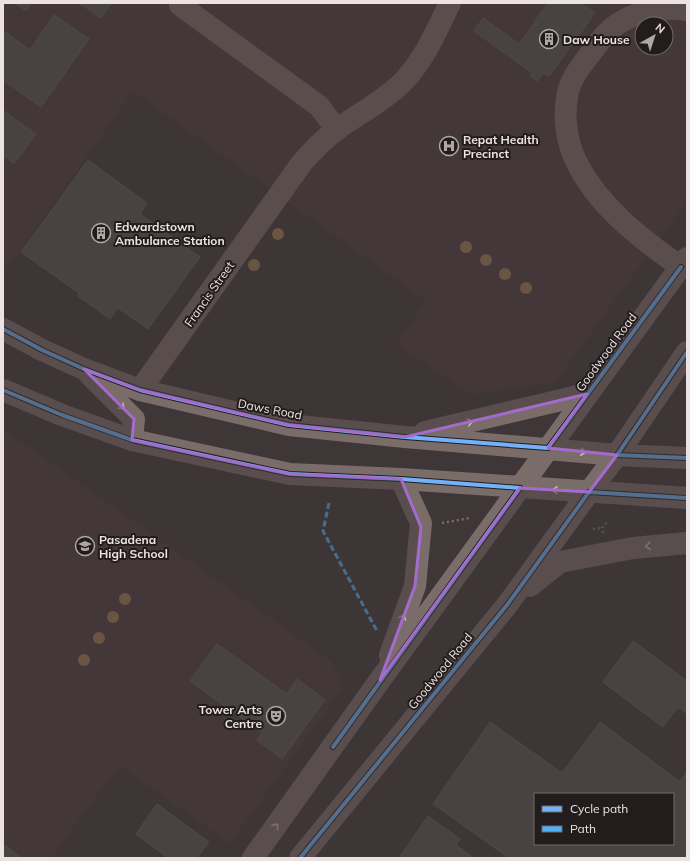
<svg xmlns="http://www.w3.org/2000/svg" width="690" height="861" viewBox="0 0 690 861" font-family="Mulish,sans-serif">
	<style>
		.built { fill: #4d393c; fill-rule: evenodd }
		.building { fill: #585153; stroke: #625c5e; fill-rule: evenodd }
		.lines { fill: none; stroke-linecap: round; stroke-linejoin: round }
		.path { stroke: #7b716e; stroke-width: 2.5; stroke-dasharray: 2 3; stroke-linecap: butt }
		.minor { stroke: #7a6b67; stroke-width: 22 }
		.major { stroke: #7a6c69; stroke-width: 22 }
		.quiet { stroke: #4fb1f8; stroke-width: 3; stroke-dasharray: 6 3; stroke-linecap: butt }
		.cycleway-casing { stroke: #231c1d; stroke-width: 6 }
		.cycleway { stroke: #73b2f8; stroke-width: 4 }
		.tree { fill: #a17952 }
		.oneway { stroke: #c4b9b8 }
		.marked { fill: none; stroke: #a36ccc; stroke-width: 3; stroke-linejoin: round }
		.labels { text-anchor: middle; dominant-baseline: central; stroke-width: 4; stroke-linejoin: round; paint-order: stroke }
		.poi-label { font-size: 12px; font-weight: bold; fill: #ece2e3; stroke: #231c1d; text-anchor: start }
		.street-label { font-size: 12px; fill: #ece2e3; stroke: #231c1d }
	</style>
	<rect width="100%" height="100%" fill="#3e3637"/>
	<g class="built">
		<path d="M3,3H687V201L555,382L472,394L397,344L427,301L133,91L3,274ZM642,24H666V48H642Z"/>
		<polygon points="3,429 332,662 343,687 230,843 119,765 51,858 3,858"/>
	</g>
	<g class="building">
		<polygon points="15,3 32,3 26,11"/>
		<polygon points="79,3 112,3 101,18"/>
		<polygon points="548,3 581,3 595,13 549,76 543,73 537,81 530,76 532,73 474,31 483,18 519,44"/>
		<polygon points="54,15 89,39 41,107 3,80 3,31 30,50"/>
		<polygon points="3,110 36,134 14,164 3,155"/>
		<polygon points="88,160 147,203 140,214 200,257 148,329 118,308 110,319 78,296 80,294 21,252"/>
		<polygon points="633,641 687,681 687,714 678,707 663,727 603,682"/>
		<polygon points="217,644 287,694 297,679 325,700 282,759 257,740 262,733 190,681"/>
		<path d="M490,722L562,773L600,722L680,782L687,772V858H509L433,804ZM535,794H673V844H535Z"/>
		<polygon points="157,804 209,842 197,858 193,856 192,858 168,858 136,834"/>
		<polygon points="428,816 460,839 456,845 474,858 399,858"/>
		<polygon points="3,844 22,858 3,858"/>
	</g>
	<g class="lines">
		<g class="path">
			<polyline points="442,523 470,518"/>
			<polyline points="593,529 602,528"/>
			<polyline points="603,533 602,528 607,522"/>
		</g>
		<g class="minor">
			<polyline points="180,5 319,106 337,130"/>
			<path d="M681,267C641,239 599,207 577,163C566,142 563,115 568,92C571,79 579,68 587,58C595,47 602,37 612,28C632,12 662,6 687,10"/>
			<path d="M140,390L301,164C312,151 323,140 336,130C358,114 384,101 403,82C424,60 437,30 450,3"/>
		</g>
		<g class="major">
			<polyline points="3,329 42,350 84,369 140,390 289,425 405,437 617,455 687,458"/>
			<polyline points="89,374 134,419 132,440"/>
			<polyline points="3,390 62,415 132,440 290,474 401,479 687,498"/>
			<polyline points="425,432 587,394"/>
			<polyline points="530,586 560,562 633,548 687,543"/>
			<polyline points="390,655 415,586 421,523 401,479"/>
			<polyline points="253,858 380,680 687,258"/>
			<polyline points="300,858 507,605 589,492 617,455 687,352"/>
		</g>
		<polyline class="quiet" points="329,503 323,531 377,631"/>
		<defs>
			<g id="cycleway">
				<polyline points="3,329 42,350 84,369 140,390 289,425 405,437 548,448 681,267"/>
				<polyline points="3,390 62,415 132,440 290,474 401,479 520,488"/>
				<polyline points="617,455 687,352"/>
				<polyline points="617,455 687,458"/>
				<polyline points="333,747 520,488"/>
				<polyline points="300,858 507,605 589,492 687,498"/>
			</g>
		</defs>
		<use href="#cycleway" class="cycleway-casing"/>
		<use href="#cycleway" class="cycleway"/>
	</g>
	<g class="tree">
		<circle cx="278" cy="234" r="6"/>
		<circle cx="466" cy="247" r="6"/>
		<circle cx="486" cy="260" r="6"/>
		<circle cx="254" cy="265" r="6"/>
		<circle cx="505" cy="274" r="6"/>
		<circle cx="526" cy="288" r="6"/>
		<circle cx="125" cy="599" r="6"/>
		<circle cx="113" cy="617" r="6"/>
		<circle cx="99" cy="638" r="6"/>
		<circle cx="84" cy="660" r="6"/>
	</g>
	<defs><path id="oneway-chevron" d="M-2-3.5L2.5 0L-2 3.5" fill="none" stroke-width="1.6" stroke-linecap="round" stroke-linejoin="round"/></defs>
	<g class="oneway">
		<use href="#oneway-chevron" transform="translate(122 407) rotate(45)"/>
		<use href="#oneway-chevron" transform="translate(470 422) rotate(-13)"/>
		<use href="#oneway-chevron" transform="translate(583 452) rotate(6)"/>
		<use href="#oneway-chevron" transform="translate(555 490) rotate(-176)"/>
		<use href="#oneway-chevron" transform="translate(648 546) rotate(175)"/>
		<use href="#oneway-chevron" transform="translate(403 617) rotate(-70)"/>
		<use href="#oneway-chevron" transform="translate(276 826) rotate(-54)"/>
	</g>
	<path d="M0 0H690V861H0ZM84,369L140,390L289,425L405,437L587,394L548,448L617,455L589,492L520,488L380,680L415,586L421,527L401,479L290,474L132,440L134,419Z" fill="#3e3637" fill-opacity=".55" fill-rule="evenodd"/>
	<path class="marked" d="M84,369L140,390L289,425L405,437L587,394L548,448L617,455L589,492L520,488L380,680L415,586L421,527L401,479L290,474L132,440L134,419Z"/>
	<defs>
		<symbol id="building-ring" viewBox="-11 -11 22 22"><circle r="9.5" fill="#231c1d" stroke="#afa6a7" stroke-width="1.5"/><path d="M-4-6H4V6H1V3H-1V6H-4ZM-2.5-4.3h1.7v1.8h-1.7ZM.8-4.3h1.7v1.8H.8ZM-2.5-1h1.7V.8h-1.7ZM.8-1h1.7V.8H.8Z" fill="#afa6a7"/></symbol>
		<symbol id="hospital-ring" viewBox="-11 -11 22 22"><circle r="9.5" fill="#231c1d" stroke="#afa6a7" stroke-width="1.5"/><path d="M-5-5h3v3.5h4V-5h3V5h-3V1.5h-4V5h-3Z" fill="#afa6a7"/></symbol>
		<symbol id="school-ring" viewBox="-11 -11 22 22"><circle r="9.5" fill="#231c1d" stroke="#afa6a7" stroke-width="1.5"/><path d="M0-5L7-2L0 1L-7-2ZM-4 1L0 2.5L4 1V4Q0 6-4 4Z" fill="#afa6a7"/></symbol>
		<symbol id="theatre-ring" viewBox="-11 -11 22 22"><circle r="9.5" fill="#231c1d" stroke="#afa6a7" stroke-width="1.5"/><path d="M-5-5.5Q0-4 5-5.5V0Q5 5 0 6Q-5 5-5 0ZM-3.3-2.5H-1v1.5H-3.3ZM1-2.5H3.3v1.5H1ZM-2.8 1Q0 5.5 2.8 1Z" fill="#afa6a7"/></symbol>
	</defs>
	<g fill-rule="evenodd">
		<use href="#building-ring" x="538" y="28" width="22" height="22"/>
		<use href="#hospital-ring" x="438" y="135" width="22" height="22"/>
		<use href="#building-ring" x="90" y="222" width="22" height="22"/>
		<use href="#school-ring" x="74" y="535" width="22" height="22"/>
		<use href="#theatre-ring" x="265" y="705" width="22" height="22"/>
	</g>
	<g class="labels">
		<g class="poi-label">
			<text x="563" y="39">Daw House</text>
			<text x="463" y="139">Repat Health<tspan x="463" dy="14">Precinct</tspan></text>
			<text x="115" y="226">Edwardstown<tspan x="115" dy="14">Ambulance Station</tspan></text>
			<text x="99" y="539">Pasadena<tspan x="99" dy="14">High School</tspan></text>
			<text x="262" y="709" text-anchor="end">Tower Arts<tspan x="262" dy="14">Centre</tspan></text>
		</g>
		<g class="street-label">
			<text transform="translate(209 294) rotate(-55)">Francis Street</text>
			<text transform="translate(606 352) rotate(-54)">Goodwood Road</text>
			<text transform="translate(270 409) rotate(11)">Daws Road</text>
			<text transform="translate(440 671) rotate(-51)">Goodwood Road</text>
		</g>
	</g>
	<rect width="690" height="861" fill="none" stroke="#ece2e3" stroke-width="8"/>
	<rect x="534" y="793" width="140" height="52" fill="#231c1d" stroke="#736b6c"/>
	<rect x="542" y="806" width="20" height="6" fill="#73b2f8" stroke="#736b6c"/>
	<text x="570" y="813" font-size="12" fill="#ece2e3">Cycle path</text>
	<rect x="542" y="826" width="20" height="6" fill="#4fb1f8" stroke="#736b6c"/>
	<text x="570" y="833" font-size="12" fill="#ece2e3">Path</text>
	<g transform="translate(654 36) rotate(39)"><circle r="19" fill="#231c1d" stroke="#736b6c"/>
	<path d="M0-3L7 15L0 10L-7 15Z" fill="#afa6a7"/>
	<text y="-6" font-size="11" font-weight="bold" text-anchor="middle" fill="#ece2e3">N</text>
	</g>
</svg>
